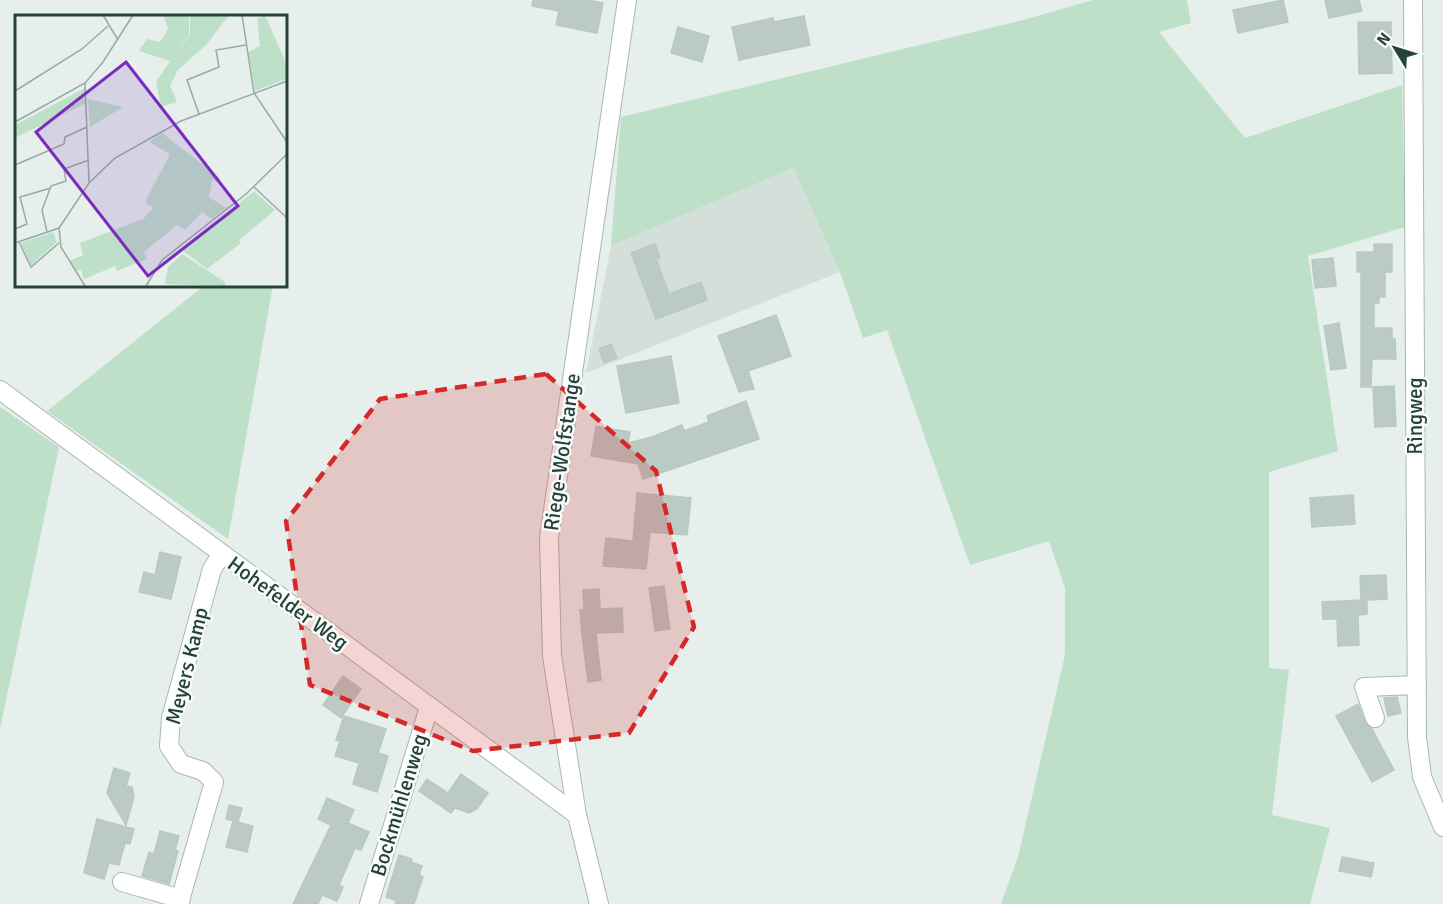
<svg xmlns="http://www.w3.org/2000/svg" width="1443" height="904" viewBox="0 0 1443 904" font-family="Signika,sans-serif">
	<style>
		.built { fill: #d4dfda }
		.green { fill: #bfe0c8 }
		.building { fill: #bbcac4; stroke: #b8c9c2; stroke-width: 1.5 }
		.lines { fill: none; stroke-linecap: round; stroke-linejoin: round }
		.minor-casing { stroke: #a8b8b2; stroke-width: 20 }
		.minor { stroke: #fff; stroke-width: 18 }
		.marked { fill: #d62828; fill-opacity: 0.2; stroke: #d62828; stroke-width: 4.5; stroke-dasharray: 12 8; stroke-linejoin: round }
		.labels { text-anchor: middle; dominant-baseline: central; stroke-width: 5; stroke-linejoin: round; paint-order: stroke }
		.street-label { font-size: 21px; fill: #24423a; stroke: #f7fbf9 }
		.inset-road { fill: none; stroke: #98aaa4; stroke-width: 1.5 }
		.view { fill: #7b2cbf; fill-opacity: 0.15; stroke: #7b2cbf; stroke-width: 3 }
		.inset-edge { fill: none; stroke: #24423a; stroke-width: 3 }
	</style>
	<rect width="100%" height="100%" fill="#e6efeb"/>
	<polygon class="built" points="793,168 840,272 586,373 611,246"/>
	<g class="green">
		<polygon points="1093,0 1187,0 1191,23 1159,32 1245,138 1402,85 1405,227 1308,256 1338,451 1269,472 1269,668 1289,670 1272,815 1330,828 1310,904 1001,904 1018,857 1065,655 1065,588 1049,541 970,565 887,330 863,338 840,272 793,168 611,246 621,117 1023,20"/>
		<polygon points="205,285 273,285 228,539 47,411"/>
		<polygon points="0,407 59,447 0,729"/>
	</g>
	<g class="building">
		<polygon points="533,0 588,0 603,3 597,33 556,25 559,11 532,6"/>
		<polygon points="1283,0 1288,22 1238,33 1233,10"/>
		<polygon points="1325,0 1359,0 1362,11 1329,18"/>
		<polygon points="804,16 810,45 739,60 732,27 773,18 774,22"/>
		<polygon points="1358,22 1391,22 1392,73 1359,74"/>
		<polygon points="678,27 709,36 702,62 671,53"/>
		<polygon points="655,244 660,258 656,259 669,294 701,282 707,300 656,319 631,253"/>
		<polygon points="1374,244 1392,244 1392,272 1385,272 1385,297 1379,297 1379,303 1374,303 1374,328 1392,328 1392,339 1395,339 1396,359 1372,359 1371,387 1361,387 1361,272 1357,272 1357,252 1374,252"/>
		<polygon points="1333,258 1336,286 1315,288 1312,260"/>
		<polygon points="776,315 791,356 748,371 754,389 739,392 718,336"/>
		<polygon points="1339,323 1346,368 1331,370 1324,326"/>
		<polygon points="611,344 617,358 604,363 599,349"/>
		<polygon points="671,356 679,403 626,413 617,366"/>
		<polygon points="1394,386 1396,426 1375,427 1373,387"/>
		<polygon points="746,401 759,439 643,479 638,464 591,456 596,426 630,432 628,443 652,437 682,425 684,431 709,422 707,416"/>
		<polygon points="637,493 691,498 687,535 650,532 646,569 603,566 606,538 633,541"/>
		<polygon points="1353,495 1355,524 1312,527 1310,498"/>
		<polygon points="160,552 181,557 171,599 139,592 144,572 155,575"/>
		<polygon points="1386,575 1387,599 1367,600 1367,614 1358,615 1359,645 1338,646 1337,619 1323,619 1322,602 1361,600 1360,576"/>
		<polygon points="664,586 670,629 655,631 649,588"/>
		<polygon points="599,589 600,609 622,608 623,632 596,633 601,680 588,682 582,634 580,610 584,610 583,590"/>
		<polygon points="343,676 361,689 341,718 323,705"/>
		<polygon points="1397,697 1401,713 1388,716 1384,698"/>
		<polygon points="1358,704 1365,722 1372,729 1394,770 1372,782 1336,716"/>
		<polygon points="344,716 386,729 378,753 388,756 377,792 353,784 359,763 335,756 340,741 336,740"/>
		<polygon points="114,768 130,773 126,786 132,787 134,797 126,825 107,793"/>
		<polygon points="461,774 488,793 477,809 469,813 455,808 451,813 419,791 427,779 448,793"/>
		<polygon points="327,798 354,810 348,823 369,832 361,850 355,848 339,885 343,887 337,901 322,895 318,904 293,904 331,825 318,819"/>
		<polygon points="229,805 242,808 238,822 226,819"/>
		<polygon points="97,819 134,829 130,844 125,843 119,865 109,863 104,879 84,873"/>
		<polygon points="233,821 253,826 247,852 226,847"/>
		<polygon points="160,831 179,836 175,850 178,851 169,884 142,876 149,852 154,854"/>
		<polygon points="399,855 412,859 411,862 422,866 419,875 423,877 414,904 396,904 395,900 386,897"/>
		<polygon points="1342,857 1374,863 1371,877 1339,871"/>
	</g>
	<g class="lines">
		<defs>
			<g id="minor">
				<polyline points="1413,0 1417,737 1422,777 1443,827"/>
				<polyline points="0,390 577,815"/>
				<polyline points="1375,718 1364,687 1417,685"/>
				<polyline points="122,882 181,899"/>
				<polyline points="179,904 214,782 203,771 181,764 169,746 171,718 212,569 222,554"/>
				<polyline points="369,904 429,707"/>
				<polyline points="599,904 577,815 552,656 549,538 627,0"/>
			</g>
		</defs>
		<use href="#minor" class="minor-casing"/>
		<use href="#minor" class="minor"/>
	</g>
	<path class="marked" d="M546,374L656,471L694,627L629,733L473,751L310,685L286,521L380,399Z"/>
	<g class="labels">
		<g class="street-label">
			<text transform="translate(1415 416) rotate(-90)">Ringweg</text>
			<text transform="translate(562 452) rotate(-82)">Riege-Wolfstange</text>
			<text transform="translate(288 603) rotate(36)">Hohefelder Weg</text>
			<text transform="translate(187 666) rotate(-76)">Meyers Kamp</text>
			<text transform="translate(399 805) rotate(-73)">Bockmühlenweg</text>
		</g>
	</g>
	<g transform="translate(15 15)">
		<rect width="272" height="272" fill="#e6efeb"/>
		<path d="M148,0H174V20L161,38L175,20V0H214L192,29L163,55L155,71L162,87L146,92L141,67L155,46L124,36L132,24L145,27L153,14ZM250,0L271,48V64L240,76L233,37L245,31L242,4ZM70,73L71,88L0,123V110ZM73,84L108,92L75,112ZM147,118L205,163L201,167L197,165L194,182L211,193L197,204L187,197L170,215L162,210L129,237L132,244L102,256L100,251L69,264L66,255L60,256L54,246L68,240L65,228L128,204L138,193L130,187L155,139L134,127ZM239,176L260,195L224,225L226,228L192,254L167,235ZM38,217L42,227L16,250L6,228ZM167,239L210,267V271L150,269L153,252Z" fill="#bfe0c8"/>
		<path class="inset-road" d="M88,0L103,25M227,0L239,78L272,127M70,68L74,167M0,76L67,34L93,11M184,99L172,65L204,52L201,35L231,30M0,107L70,68L88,47L118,0M0,150L49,129L50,122L72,112M239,172L272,203M44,213L46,232L70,271M0,214L12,209L5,182L36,173M32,217L27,195L36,171L51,166L49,154L74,145M4,227L16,252L44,228M0,228L44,213L74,168L100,143L166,106L272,66M131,271L147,245L231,179L272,139"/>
		<path class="view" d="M111,47L223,191L133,261L21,117Z"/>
		<rect width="272" height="272" class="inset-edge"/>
	</g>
	<g transform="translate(1395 48) rotate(308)" stroke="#f7fbf9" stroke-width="4.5" paint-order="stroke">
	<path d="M0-4.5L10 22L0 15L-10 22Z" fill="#24423a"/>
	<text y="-9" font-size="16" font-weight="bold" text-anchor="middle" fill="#24423a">N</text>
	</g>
</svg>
